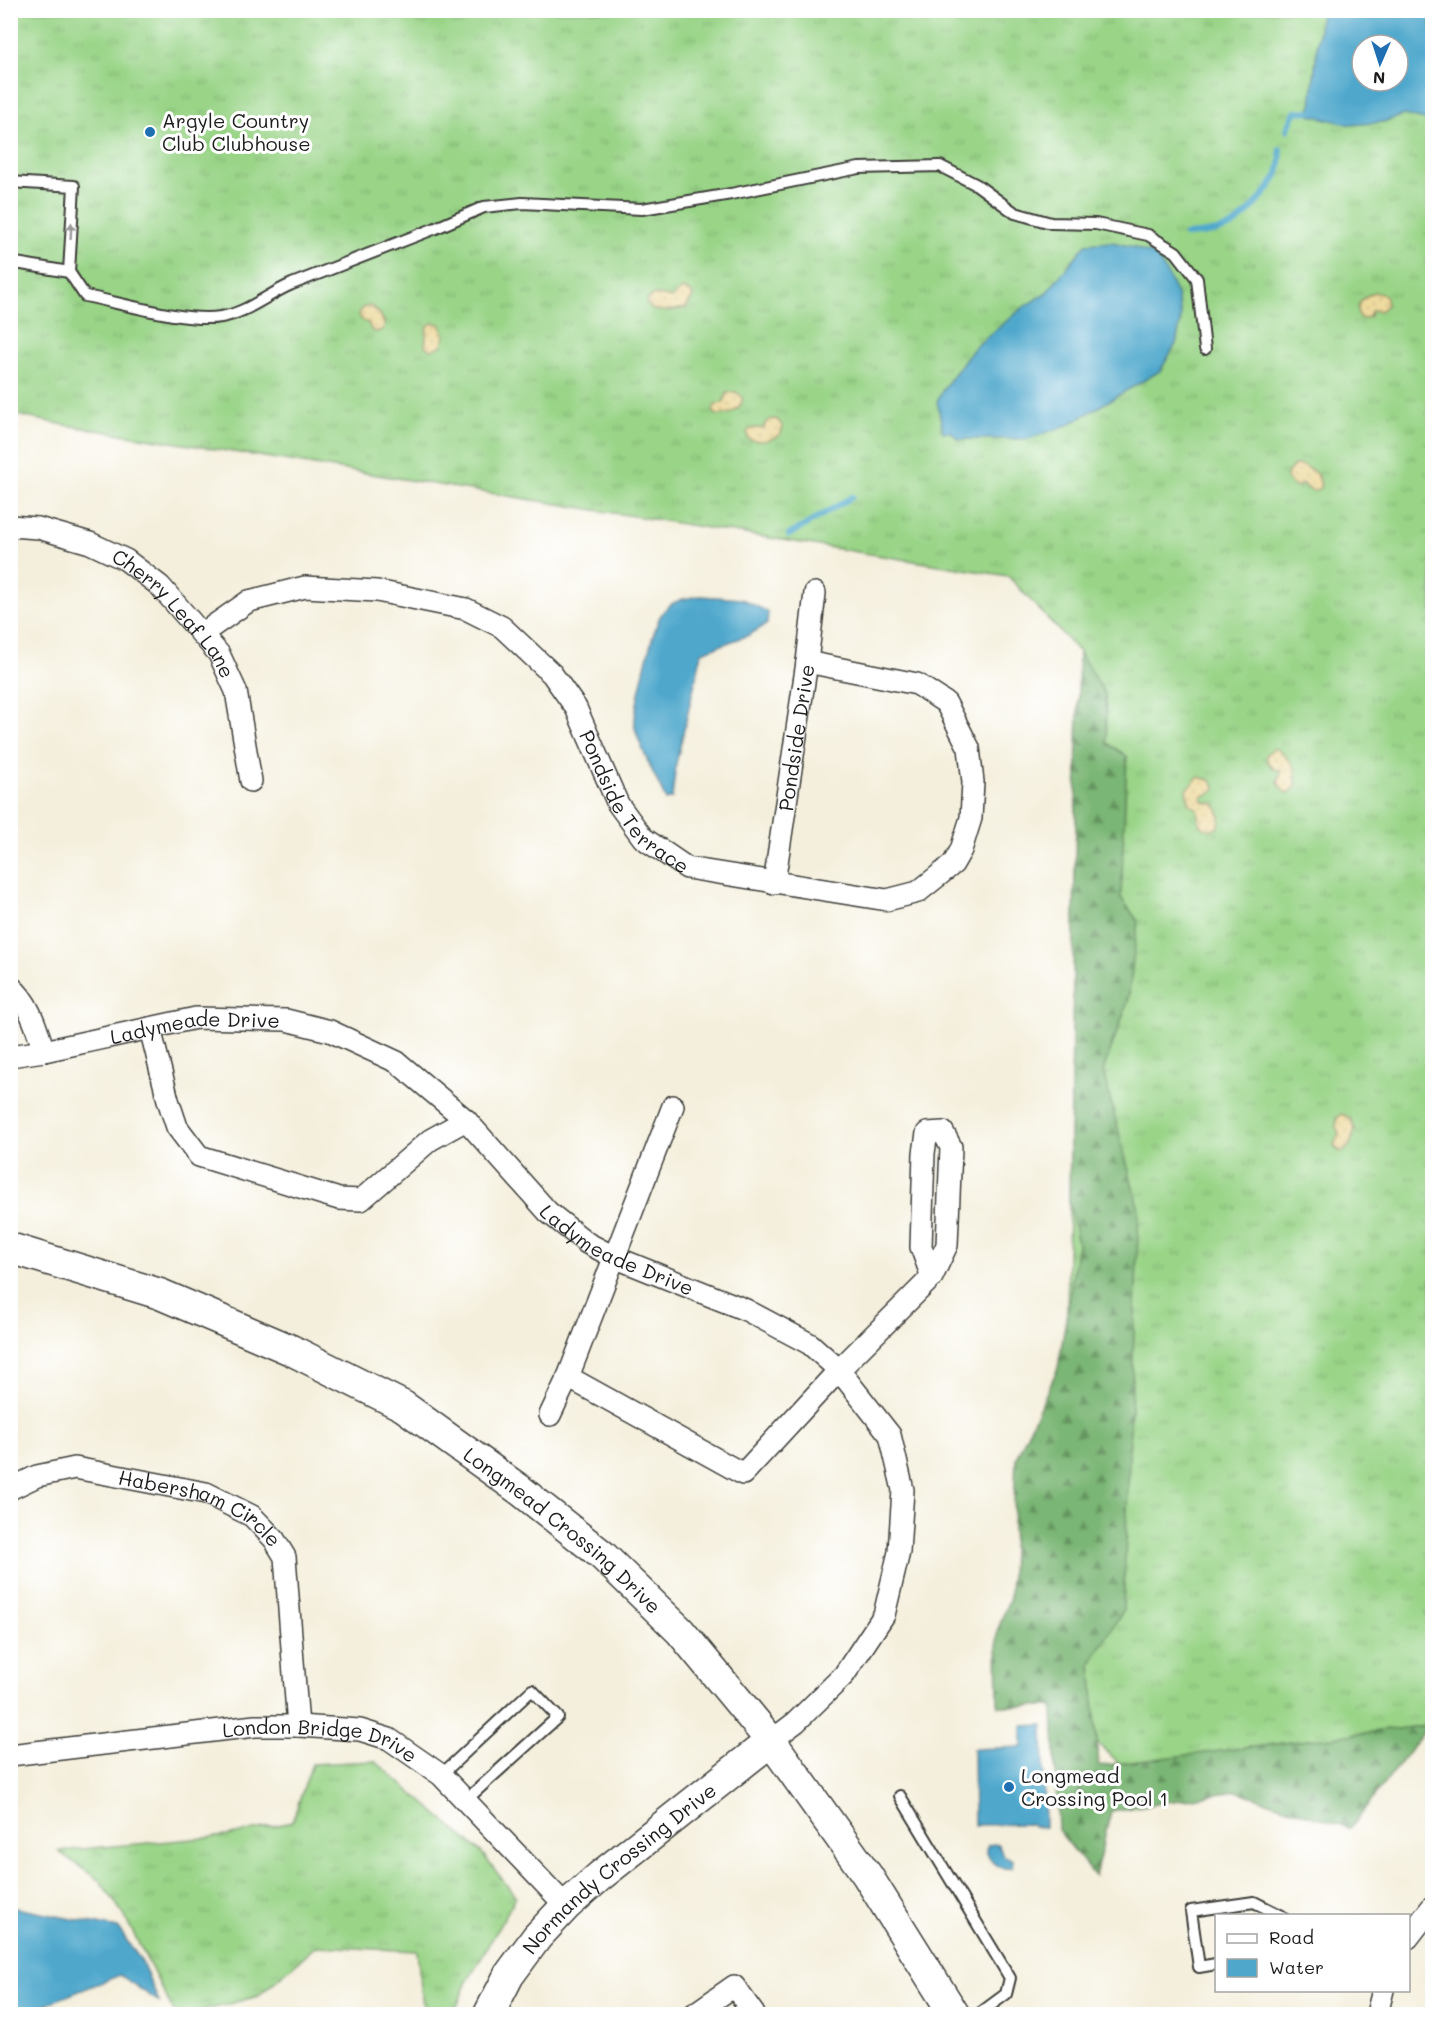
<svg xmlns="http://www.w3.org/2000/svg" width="1443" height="2025" viewBox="0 0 1443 2025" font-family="Mali,sans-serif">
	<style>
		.grass { fill: url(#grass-tufts); stroke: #5a7852; stroke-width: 1.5; fill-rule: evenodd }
		.forest { fill: url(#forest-firs); stroke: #4b6948; stroke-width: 1.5 }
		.sand { fill: url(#sand-dots); stroke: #857b5d; stroke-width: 1.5 }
		.water { fill: #4fa8cc; stroke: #366274; stroke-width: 1.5; fill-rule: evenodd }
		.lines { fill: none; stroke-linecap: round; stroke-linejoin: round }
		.stream { stroke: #4fa8cc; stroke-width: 6 }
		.lane-casing { stroke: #3c3c39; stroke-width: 14 }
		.street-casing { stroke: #3c3c39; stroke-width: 24 }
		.secondary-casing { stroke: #3c3c39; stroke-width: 33 }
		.lane { stroke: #fff; stroke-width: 10 }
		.street { stroke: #fff; stroke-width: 21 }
		.secondary { stroke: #fff; stroke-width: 30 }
		.oneway { fill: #999 }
		.poi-dot { fill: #1f6fb2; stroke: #fff; stroke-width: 2 }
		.labels { text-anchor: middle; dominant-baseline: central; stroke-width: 6; stroke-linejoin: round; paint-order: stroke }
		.poi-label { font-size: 20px; fill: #1c1c1c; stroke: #fff; text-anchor: start }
		.street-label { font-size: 20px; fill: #1c1c1c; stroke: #fff }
	</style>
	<defs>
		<pattern id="grass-tufts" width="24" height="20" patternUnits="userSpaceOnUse" patternTransform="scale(1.5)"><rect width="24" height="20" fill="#99d487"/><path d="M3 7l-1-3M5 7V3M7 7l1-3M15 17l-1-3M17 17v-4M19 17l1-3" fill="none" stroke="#83b574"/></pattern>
		<pattern id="forest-firs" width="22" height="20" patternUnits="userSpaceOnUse" patternTransform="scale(1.5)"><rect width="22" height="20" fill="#7ab674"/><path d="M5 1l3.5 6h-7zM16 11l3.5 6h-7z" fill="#63935e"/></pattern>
		<pattern id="sand-dots" width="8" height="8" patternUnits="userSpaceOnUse" patternTransform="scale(1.5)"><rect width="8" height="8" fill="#eeda9e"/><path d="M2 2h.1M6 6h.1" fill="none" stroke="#ccba88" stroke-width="1.8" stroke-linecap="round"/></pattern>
	</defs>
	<rect width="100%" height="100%" fill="#fff"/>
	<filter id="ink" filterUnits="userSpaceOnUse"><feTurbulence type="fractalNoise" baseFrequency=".0167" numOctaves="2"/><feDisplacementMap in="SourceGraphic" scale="12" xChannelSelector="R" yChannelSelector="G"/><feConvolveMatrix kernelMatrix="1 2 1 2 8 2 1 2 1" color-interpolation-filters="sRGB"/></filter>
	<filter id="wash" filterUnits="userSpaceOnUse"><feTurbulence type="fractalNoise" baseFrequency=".008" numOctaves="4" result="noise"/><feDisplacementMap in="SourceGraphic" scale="24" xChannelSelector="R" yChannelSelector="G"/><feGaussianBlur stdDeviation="1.35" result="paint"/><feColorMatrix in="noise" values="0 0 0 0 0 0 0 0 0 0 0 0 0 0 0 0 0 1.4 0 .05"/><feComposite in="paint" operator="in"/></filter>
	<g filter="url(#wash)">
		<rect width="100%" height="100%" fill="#f4efdc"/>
		<g class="grass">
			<path d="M10,11H1432V1724L1129,1772L1060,1709L1079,652L1008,576L65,425L11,414ZM1362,45H1398V81H1362Z"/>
			<polygon points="375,1761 482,1853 516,1897 466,1984 454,2014 424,2014 417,1951 316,1946 258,1996 192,2014 175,2014 124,1915 100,1881 58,1851 227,1836 292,1822 312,1764"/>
		</g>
		<polygon class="forest" points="1079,652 1105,694 1107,743 1127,756 1121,898 1138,921 1128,1002 1103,1071 1139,1210 1123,1611 1091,1663 1099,1766 1429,1725 1350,1828 1236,1791 1111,1811 1095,1876 1058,1830 1053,1706 998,1706 997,1632 1010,1597 1016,1458 1058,1368 1078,1244 1069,1201"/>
		<g class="sand">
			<path d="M682,289L691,292L693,296L686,308L668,311L653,310L646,303C651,290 662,296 672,298Z"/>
			<path d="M1374,292L1385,295L1387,305L1380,311L1372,310L1369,317L1361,319L1358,315C1356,303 1363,297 1374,292Z"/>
			<path d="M370,306C378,311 385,318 384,328C380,332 376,333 371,330L369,324L362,320L359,315L362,308Z"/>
			<polygon points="432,323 440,324 445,336 441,346 431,350 425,346 427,327"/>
			<path d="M731,392H736L742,397C744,409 728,416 717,415L713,411L715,405L724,402L727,393Z"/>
			<path d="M774,419L778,420L783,427L780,435C771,440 757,444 748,438L747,432L750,429L757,428L763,429C766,423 765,420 774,419Z"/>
			<path d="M1295,465C1307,464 1323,475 1320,488C1314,494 1308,489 1303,484L1297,487L1292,485L1287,478L1288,472Z"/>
			<path d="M1273,749H1277C1293,762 1297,766 1296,787L1289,793L1283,791L1278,782L1281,770L1274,769L1267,761V754Z"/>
			<path d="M1198,777L1210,780L1215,786L1214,791L1201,797L1204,802L1215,804C1220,812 1222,821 1217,828C1199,833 1199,821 1197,809L1190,804L1186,791Z"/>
			<polygon points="1342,1114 1350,1118 1355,1129 1350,1145 1343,1152 1339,1151 1334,1145 1339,1133 1336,1127 1337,1118"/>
		</g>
		<g class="water">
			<path d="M1321,11H1432V122L1405,115L1383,122L1351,125L1310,115ZM1362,45H1398V81H1362Z"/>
			<polygon points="1112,242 1134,247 1156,256 1168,275 1177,295 1181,316 1179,330 1176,344 1160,371 1068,425 1028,439 958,439 952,432 943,432 937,401 944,388 961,365 975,347 1025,306 1047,292 1086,244"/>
			<path d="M701,596L742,599L768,612L767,624L749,635L702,652L676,764L672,798L666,800C657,780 640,748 635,728C632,714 653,628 661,615C670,600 685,598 701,596Z"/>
			<polygon points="1043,1725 1045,1827 1033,1827 1032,1824 974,1825 973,1749 1022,1747 1022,1726"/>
			<path d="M994,1844L998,1845L1003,1855L1013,1860L1012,1867C999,1872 988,1861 986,1849L988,1845Z"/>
			<polygon points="11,1907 118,1928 142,1962 159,2002 120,1975 21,2014 11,2014"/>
		</g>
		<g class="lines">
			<g class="stream">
				<polyline points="1287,130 1295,112 1311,111"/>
				<path d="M1185,235C1201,234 1216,233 1231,226C1244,220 1273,186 1278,173C1281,165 1281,157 1280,149"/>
				<polyline points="789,535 852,497"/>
			</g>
		</g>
	</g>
	<g filter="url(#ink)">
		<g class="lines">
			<defs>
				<g id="lane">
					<polyline points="10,182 74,186 69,272 10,262"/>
					<path d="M69,272L85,296C121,303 186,323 221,317C247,313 268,294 292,284L436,228L484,207L522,203L642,209L731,194L859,168L940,166L977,185L1015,213L1051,223L1096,224L1148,235L1176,252L1197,279L1205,349"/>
					<polyline points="441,1775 532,1690 558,1717 466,1800"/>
					<polyline points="900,1796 1010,1978 1006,1994 979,2014"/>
					<polyline points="1216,1964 1199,1967 1191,1911 1254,1902 1282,1916"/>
				</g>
				<g id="street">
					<path id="s1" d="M10,526L38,528L90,543L126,560L160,586L219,654L236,691L251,781"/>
					<path id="s2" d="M203,633L249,601L305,587L377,591L466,609L502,627L552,674L576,708L618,804L643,838L687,868L887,900L918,892L953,864L961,850L971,818L973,782L969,748L946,703L917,684L807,662"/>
					<path id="s3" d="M774,883L807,662L815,593"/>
					<path d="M10,986C30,1003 36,1027 44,1051"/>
					<polyline points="150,1028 168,1100 177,1127 199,1156 339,1199 361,1200 430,1140 466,1120"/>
					<path id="s4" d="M10,1056L44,1051L196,1018L286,1020L330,1031L397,1062L466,1120L548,1212L587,1243L614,1257L746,1310L810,1344L839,1370L890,1435L903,1490L899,1552L884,1615L844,1675L796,1722L771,1741"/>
					<polyline points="568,1377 743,1474 839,1370 932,1277 947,1245 951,1147 943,1132 927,1133 924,1153 921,1247 932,1277"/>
					<polyline points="550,1415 568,1377 673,1106"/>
					<path id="s5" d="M10,1489L37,1476L75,1468L206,1493L252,1516L274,1539L285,1557L298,1726"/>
					<path id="s6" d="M10,1755L255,1726H298L360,1730L389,1739L441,1775L566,1906"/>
					<polyline points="1408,1938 1432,1907"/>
					<polyline points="694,2014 734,1986 754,2014"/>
					<polyline points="1377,2014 1383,1990"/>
				</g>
				<g id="secondary">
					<path id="s7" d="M10,1248L160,1294L291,1350L403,1406L520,1490L602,1555L680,1631L771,1741L867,1875L954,2014"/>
					<path id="s8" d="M489,2014L509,1975L537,1937L566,1906L600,1876L771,1741"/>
				</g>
			</defs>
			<use href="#lane" class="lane-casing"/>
			<use href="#street" class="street-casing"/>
			<use href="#secondary" class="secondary-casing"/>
			<use href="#lane" class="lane"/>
			<use href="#street" class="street"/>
			<use href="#secondary" class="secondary"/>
		</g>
		<defs><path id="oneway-solid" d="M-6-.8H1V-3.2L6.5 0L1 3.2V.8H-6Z" transform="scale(1.5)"/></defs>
		<use class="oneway" href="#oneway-solid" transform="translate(71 231) rotate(-87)"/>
	</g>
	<g class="poi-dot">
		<circle cx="150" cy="132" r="6"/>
		<circle cx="1009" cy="1787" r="6"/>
	</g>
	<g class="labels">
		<g class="poi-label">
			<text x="162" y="120">Argyle Country<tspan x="162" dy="23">Club Clubhouse</tspan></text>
			<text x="1021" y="1775">Longmead<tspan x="1021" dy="23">Crossing Pool 1</tspan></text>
		</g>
		<g class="street-label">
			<text stroke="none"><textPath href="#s1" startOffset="194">Cherry Leaf Lane</textPath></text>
			<text stroke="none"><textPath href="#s3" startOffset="147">Pondside Drive</textPath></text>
			<text stroke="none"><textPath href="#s2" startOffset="540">Pondside Terrace</textPath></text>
			<text stroke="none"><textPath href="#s4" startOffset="188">Ladymeade Drive</textPath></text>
			<text stroke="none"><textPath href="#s4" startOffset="692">Ladymeade Drive</textPath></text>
			<text stroke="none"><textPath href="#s5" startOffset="202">Habersham Circle</textPath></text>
			<text stroke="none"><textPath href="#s7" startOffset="627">Longmead Crossing Drive</textPath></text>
			<text stroke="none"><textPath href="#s6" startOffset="314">London Bridge Drive</textPath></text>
			<text stroke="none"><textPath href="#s8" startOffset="198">Normandy Crossing Drive</textPath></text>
		</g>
	</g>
	<rect width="1443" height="2025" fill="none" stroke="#fff" stroke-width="36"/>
	<rect x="1215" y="1914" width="195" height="78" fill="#ffffff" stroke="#a4a4a4" stroke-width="1.5"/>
	<rect x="1227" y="1934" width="30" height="9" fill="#ffffff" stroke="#a4a4a4" stroke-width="1.5"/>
	<text x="1269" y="1944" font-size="18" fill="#1c1c1c">Road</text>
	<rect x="1227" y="1959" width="30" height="18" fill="#4fa8cc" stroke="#a4a4a4" stroke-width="1.5"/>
	<text x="1269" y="1974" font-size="18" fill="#1c1c1c">Water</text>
	<g transform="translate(1380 63) rotate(183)"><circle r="28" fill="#ffffff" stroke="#a4a4a4" stroke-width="1.5"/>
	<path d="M0-4.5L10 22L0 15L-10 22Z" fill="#1f6fb2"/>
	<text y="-9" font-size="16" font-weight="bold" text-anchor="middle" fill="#1c1c1c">N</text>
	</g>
</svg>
